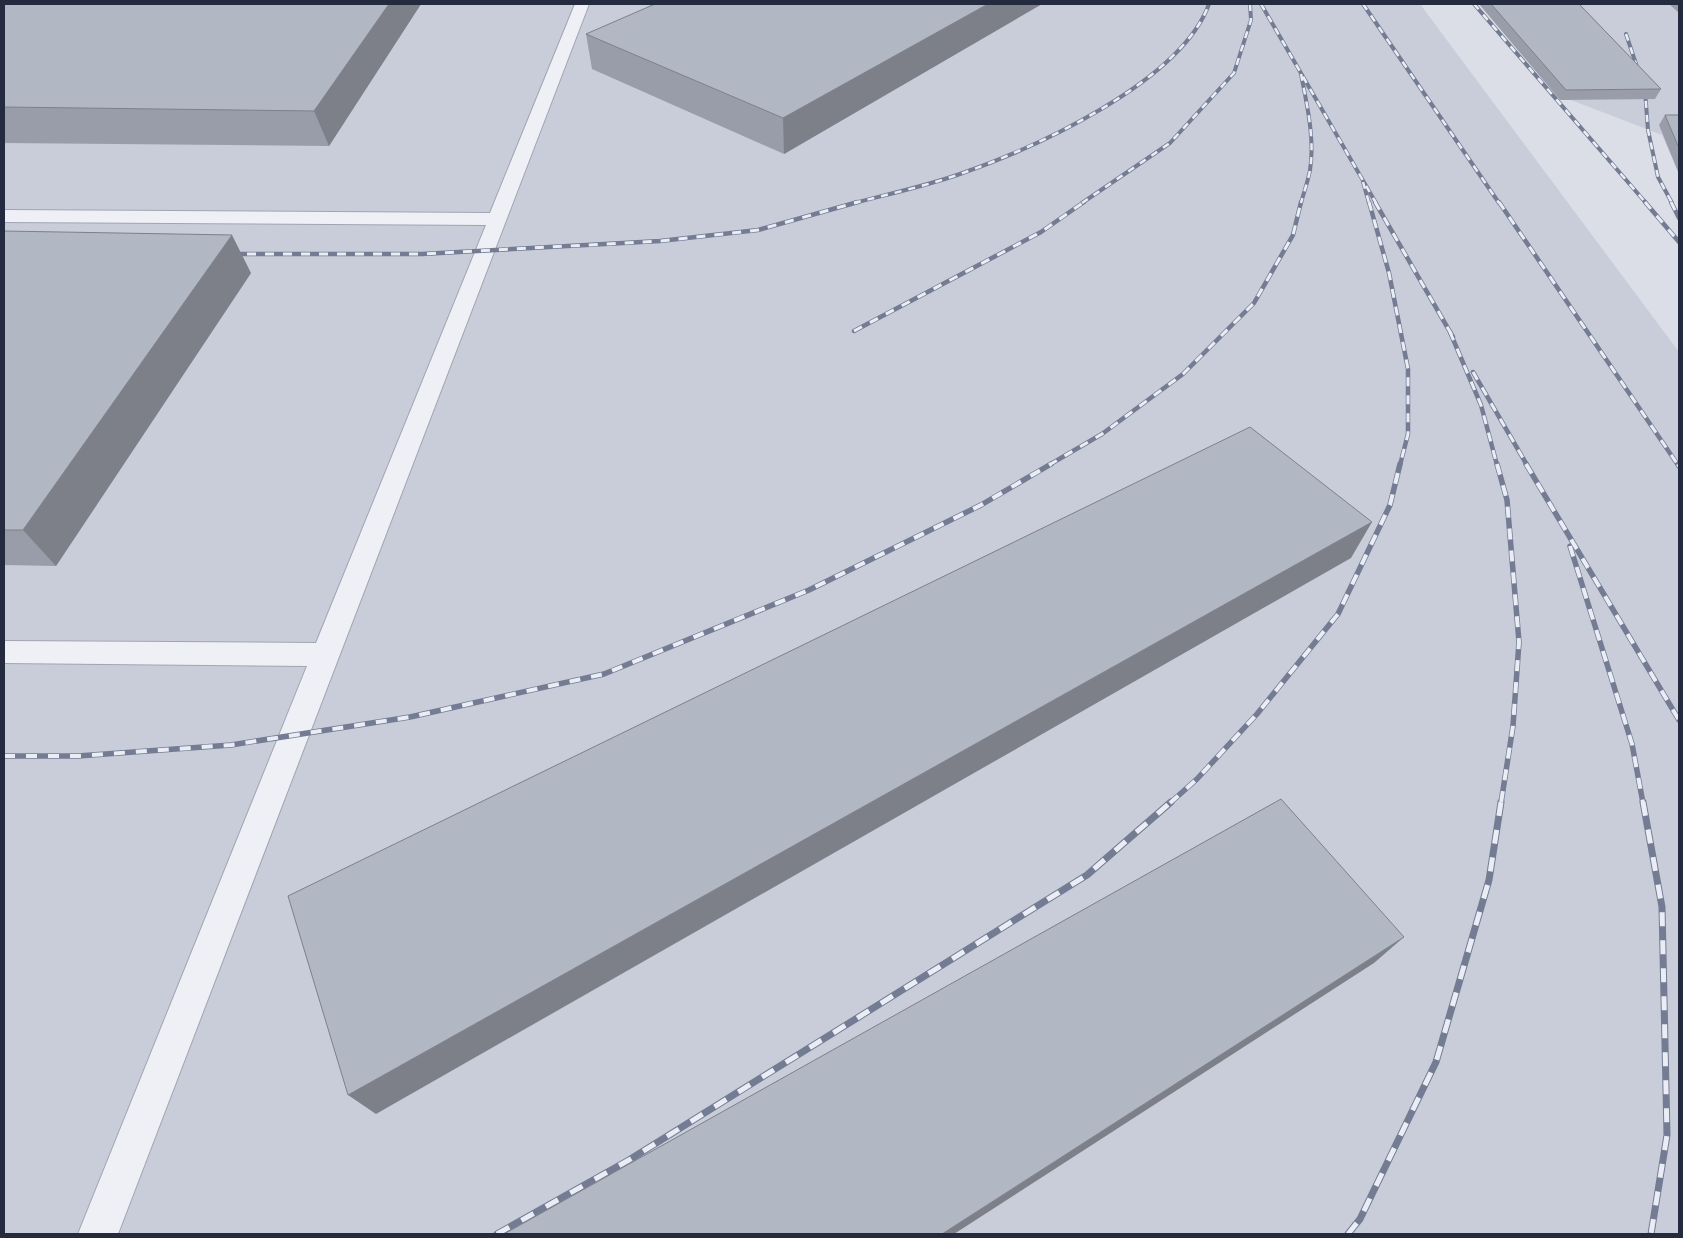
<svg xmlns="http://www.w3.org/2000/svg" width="1683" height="1238" viewBox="0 0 1683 1238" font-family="Helvetica,sans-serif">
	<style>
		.built { fill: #c8cdd9 }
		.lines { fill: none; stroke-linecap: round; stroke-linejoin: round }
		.minor-casing { stroke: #a0a5b1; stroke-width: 2 }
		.minor { fill: #eef0f5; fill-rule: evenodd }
		.rail-far3-casing { stroke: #737c92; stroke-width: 4 }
		.rail-far2-casing { stroke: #737c92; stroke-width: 4.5 }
		.rail-far1-casing { stroke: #737c92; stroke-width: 5.5 }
		.rail-casing { stroke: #737c92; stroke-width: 7 }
		.rail-far3 { stroke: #eaedf5; stroke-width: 2.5; stroke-dasharray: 7; stroke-linecap: butt }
		.rail-far2 { stroke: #eaedf5; stroke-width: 3; stroke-dasharray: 9; stroke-linecap: butt }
		.rail-far1 { stroke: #eaedf5; stroke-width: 4; stroke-dasharray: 11; stroke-linecap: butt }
		.rail { stroke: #eaedf5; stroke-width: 5; stroke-dasharray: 14; stroke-linecap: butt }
		.wall { fill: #999da9 }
		.shaded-wall { fill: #7d8089 }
		.building { fill: #b2b7c4; stroke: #7d8089 }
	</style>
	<rect width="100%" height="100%" fill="#dbdee7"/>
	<g class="built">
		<polygon points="4,4 1420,4 1679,352 1679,1234 4,1234"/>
		<polygon points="1479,4 1679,4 1679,174 1662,135 1571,100 1560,100"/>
	</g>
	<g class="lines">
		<defs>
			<polygon id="minor" points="575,4 589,4 118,1234 78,1234 307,666 4,663 4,641 316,643 486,225 4,222 4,210 490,213"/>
		</defs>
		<use href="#minor" class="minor-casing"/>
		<use href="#minor" class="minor"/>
		<defs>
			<g id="rail-far3">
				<polyline points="1261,4 1376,203"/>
				<polyline points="1363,4 1499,203"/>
				<polyline points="1474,4 1646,203"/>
				<polyline points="1626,34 1645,91 1648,130 1658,177 1672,203"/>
				<path d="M1301,74C1307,105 1315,139 1310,170C1308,181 1304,192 1301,203"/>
				<polyline points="1363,182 1369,203"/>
				<path d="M854,203C889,194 926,186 960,174C1035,148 1181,82 1209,4"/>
				<polyline points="1082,203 1170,143 1234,73 1251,20 1250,4"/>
			</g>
			<g id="rail-far2">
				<polyline points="1369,202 1389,273 1408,369 1408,434 1400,465"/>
				<polyline points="1375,202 1453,337"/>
				<polyline points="1499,202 1678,465"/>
				<polyline points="1645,202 1679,242"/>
				<polyline points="1671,202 1679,218"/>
				<polyline points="229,254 422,254 660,241 758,230 858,202"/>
				<polyline points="854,331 1041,232 1084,202"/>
				<polyline points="1450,332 1481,405 1497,465"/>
				<polyline points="1473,372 1527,465"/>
				<polyline points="1049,465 1102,434 1183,374 1254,303 1293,235 1301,202"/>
			</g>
			<g id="rail-far1">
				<polyline points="1497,464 1507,500 1519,642 1513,726 1501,803"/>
				<polyline points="1526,464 1679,720"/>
				<polyline points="1678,464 1679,466"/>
				<polyline points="1570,546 1632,744 1643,803"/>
				<polyline points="4,756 78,756 231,745 410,717 604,674 809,590 981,505 1051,464"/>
				<polyline points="1170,803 1197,779 1257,714 1338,614 1390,505 1400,464"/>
			</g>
			<g id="rail">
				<polyline points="1643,802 1662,907 1667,1135 1651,1234"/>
				<polyline points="497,1234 629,1160 1087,875 1171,802"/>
				<polyline points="1348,1234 1360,1219 1436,1062 1489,880 1501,802"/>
			</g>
		</defs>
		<use href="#rail-far3" class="rail-far3-casing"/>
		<use href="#rail-far2" class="rail-far2-casing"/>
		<use href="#rail-far1" class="rail-far1-casing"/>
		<use href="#rail" class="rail-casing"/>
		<use href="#rail-far3" class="rail-far3"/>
		<use href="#rail-far2" class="rail-far2"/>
		<use href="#rail-far1" class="rail-far1"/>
		<use href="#rail" class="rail"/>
	</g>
	<g class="wall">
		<polygon points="4,4 421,4 329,146 4,143"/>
		<polygon points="1042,4 784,154 592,69 586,34"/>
		<polygon points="1479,4 1579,4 1661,89 1655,99 1560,100"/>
		<polygon points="1669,4 1679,4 1679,13"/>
		<polygon points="1665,115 1679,115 1679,174 1659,125"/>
		<polygon points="4,231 251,273 56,566 4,565"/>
	</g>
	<g class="shaded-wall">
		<polygon points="389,4 421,4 329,146 314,111"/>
		<polygon points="988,4 1042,4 784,154 783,118"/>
		<polygon points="232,235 251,273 56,566 23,530"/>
		<polygon points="1372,522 1351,558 376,1114 348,1095"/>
		<polygon points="1404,937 1374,963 954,1234 942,1234"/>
	</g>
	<g class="building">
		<polygon points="4,4 389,4 314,111 4,107"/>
		<polygon points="655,4 988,4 783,118 586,34"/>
		<polygon points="1491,4 1579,4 1661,89 1566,90"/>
		<polygon points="1665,115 1679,115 1679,148"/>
		<polygon points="4,231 232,235 23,530 4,530"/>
		<polygon points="1250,427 1372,522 348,1095 288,896"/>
		<polygon points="1281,799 1404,937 942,1234 504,1234"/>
	</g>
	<rect width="1683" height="1238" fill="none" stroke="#242b3e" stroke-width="10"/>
</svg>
